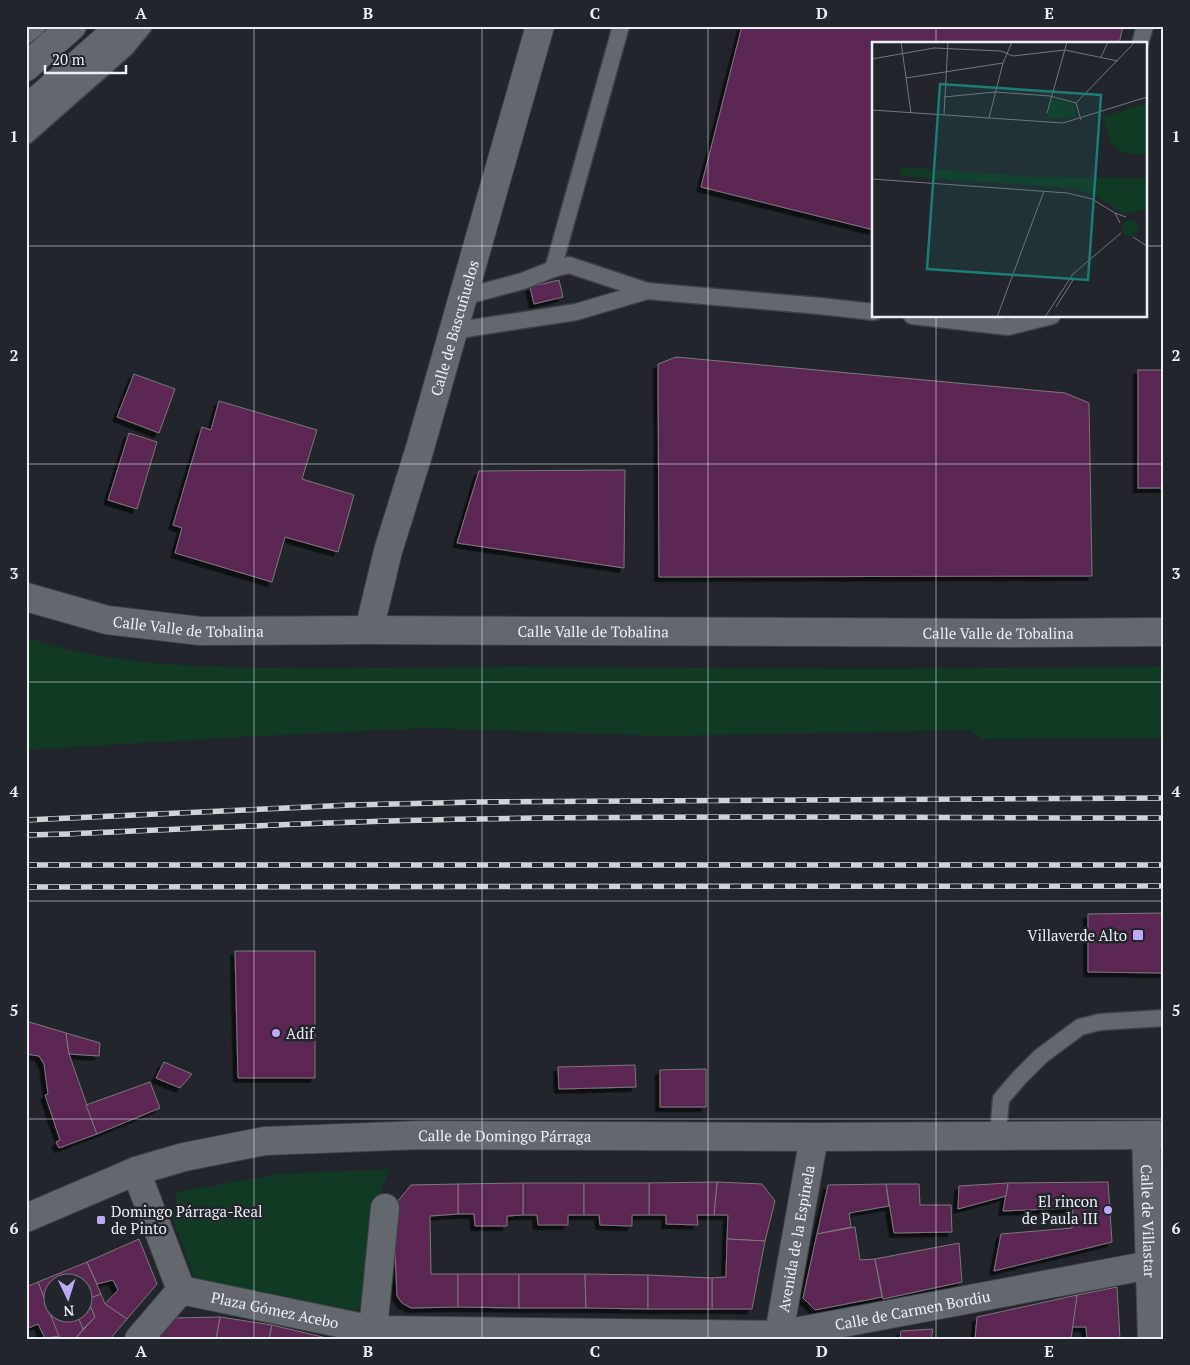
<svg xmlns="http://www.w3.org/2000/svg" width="1190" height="1365" viewBox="0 0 1190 1365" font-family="'PT Serif',serif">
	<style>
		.green { fill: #113a25 }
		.building { fill: #5b2653; stroke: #7c757a; filter: url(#shadow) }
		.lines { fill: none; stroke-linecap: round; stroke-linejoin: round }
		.lane-casing { stroke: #3d4045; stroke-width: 19 }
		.street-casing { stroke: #3d4045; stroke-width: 30 }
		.secondary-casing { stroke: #3d4045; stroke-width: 30 }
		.lane { stroke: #63686f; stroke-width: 16 }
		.street { stroke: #63686f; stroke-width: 28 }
		.secondary { stroke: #63686f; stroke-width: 28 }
		.rail-casing { stroke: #cfd2d6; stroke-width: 5.5 }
		.rail { stroke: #22262c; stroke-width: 4; stroke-dasharray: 11; stroke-linecap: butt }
		.grid { fill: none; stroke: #ebeef2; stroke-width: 1; stroke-opacity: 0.55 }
		.poi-dot { fill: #bda9f5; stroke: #22262c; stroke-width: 2 }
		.labels { text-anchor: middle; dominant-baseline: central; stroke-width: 5; stroke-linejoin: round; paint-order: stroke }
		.street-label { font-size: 15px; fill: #ebeef2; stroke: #22262c }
		.poi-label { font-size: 15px; fill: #ebeef2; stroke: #22262c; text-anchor: end }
		.inset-road { fill: none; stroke: #72767b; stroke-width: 1 }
		.view { fill: #1a7c75; fill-opacity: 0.15; stroke: #1a7c75; stroke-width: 2.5 }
		.inset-edge { fill: none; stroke: #ebeef2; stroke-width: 2.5 }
		.neatline { fill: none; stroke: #ebeef2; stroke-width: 2 }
		.grid-label { font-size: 16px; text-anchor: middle; font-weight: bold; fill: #ebeef2 }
	</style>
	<defs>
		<filter id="shadow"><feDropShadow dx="-4.5" dy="4.5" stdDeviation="0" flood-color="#0009"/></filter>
	</defs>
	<rect width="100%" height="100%" fill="#22262c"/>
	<g class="green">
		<path d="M26,637C112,666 192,667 281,668C359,669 438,667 516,667C646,667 776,669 906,669C992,668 1078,667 1164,667V738L983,739L970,730L663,736L427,728L257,736L26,750Z"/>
		<polygon points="390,1169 376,1201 359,1311 196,1283 172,1216 177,1192 279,1174"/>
	</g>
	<g class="building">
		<polygon points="742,26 1123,26 1119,44 874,44 874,230 701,187"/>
		<polygon points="559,280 563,297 534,304 530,287"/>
		<polygon points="676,357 1065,393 1089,403 1092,576 659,577 658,364"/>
		<rect x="1138" y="370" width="26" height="118"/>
		<polygon points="134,374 175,389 159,433 117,417"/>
		<polygon points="219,401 317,430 302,479 354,495 338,552 285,537 272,582 175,553 182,528 173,525 202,427 211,430"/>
		<polygon points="129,433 157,442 137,509 108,500"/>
		<polygon points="625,470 624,568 457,543 479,471"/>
		<polygon points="1164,913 1164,973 1088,972 1088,914"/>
		<polygon points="235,951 315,951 315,1078 238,1078"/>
		<polygon points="26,1021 66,1033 69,1054 97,1134 59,1148 56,1142 60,1140 45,1095 48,1094 44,1064 39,1056 26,1054"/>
		<polygon points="66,1033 100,1043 99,1056 69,1054"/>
		<polygon points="164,1062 192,1074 180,1088 156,1078"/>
		<polygon points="635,1065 636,1087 559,1089 558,1067"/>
		<polygon points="706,1069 706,1107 660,1107 660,1070"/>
		<polygon points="150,1082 160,1108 97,1134 86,1105"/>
		<polygon points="717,1182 762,1184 775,1201 765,1241 727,1239 728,1215 714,1215"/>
		<polygon points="717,1182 714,1215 697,1215 698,1225 666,1224 666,1215 649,1215 649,1183"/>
		<polygon points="1108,1182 1112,1242 994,1271 1001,1234 1072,1228 1073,1208 1003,1211 1008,1183"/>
		<polygon points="523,1183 584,1183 584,1215 568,1215 568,1225 538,1225 537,1215 523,1215"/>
		<polygon points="523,1183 523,1215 507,1216 507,1226 475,1226 474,1214 458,1214 458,1184"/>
		<polygon points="584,1183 649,1183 649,1215 632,1215 632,1226 600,1225 599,1215 584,1215"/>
		<polygon points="1008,1183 1006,1196 958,1209 959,1186"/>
		<polygon points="458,1184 458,1214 430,1216 431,1274 458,1274 458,1307 411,1308 402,1303 397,1296 393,1207 411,1185"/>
		<polygon points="886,1184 889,1206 849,1213 851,1227 817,1234 828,1185"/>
		<polygon points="886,1184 919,1184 920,1205 951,1205 952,1232 894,1233"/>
		<polygon points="855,1227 860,1260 875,1259 882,1297 815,1310 803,1298 817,1234"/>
		<polygon points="139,1239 157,1284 127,1319 105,1304 118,1290 113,1280 97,1284 87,1262"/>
		<polygon points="727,1239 765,1241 752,1309 712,1309 712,1278 726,1277"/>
		<polygon points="959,1243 962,1282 883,1299 875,1259"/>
		<polygon points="87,1262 101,1294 83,1301 85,1309 91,1307 95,1317 83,1329 76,1312 82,1312 82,1282 52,1282 52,1312 60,1312 51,1316 38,1282"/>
		<polygon points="458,1274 519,1274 519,1308 458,1307"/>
		<polygon points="519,1274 585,1274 586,1308 519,1308"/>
		<polygon points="585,1274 648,1275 648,1309 586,1308"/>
		<polygon points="648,1275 712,1278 712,1309 648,1309"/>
		<polygon points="38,1282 51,1316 60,1336 45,1338 38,1324 26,1329 26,1287"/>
		<polygon points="1117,1287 1120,1339 1087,1339 1086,1327 1072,1327 1077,1295"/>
		<polygon points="101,1294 105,1304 127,1319 110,1339 75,1339 95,1317 91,1307 85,1309 83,1301"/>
		<polygon points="1077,1295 1071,1339 975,1339 977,1317"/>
		<polygon points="60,1312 76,1312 83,1329 75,1339 60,1339 51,1316"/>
		<polygon points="220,1317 272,1325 269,1339 216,1339"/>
		<polygon points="220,1317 216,1339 155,1339 173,1318"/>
		<polygon points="272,1325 331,1339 269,1339"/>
		<polygon points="933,1329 931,1339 900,1339 901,1331"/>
	</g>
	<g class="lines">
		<defs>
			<g id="lane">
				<polyline points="26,36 38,26"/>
				<polyline points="1140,44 1145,26"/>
				<polyline points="26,136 126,48 144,26"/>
				<polyline points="553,269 621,26"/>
				<polyline points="647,291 820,306 874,312"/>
				<polyline points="912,316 1008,327 1052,316"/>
				<polyline points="453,331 576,312 647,291 569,265 553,269 523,281 463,297"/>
				<polyline points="998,1135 1001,1099 1019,1078 1041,1056 1080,1027 1100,1022 1164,1018"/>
			</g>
			<g id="street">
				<path id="s1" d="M26,597L107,620L200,631L369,630L1010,633L1164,632"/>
				<path id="s2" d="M369,630L388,551L420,448L540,26"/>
				<path id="s3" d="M1146,1135L1152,1339"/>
				<polyline points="136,1171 181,1290"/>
				<path id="s4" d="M26,1218L136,1171L184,1157L265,1141L421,1135L814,1137L1164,1135"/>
				<path id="s5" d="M181,1290L373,1330L779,1335L1150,1265"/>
				<polyline points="139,1339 181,1290"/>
				<polyline points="371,1339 373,1330 385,1208"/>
				<path id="s6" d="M778,1339L814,1137"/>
			</g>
			<g id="secondary">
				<polyline points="26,67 72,26"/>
				<polyline points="26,110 111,35 118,26"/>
			</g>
		</defs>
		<use href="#lane" class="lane-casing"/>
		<use href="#street" class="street-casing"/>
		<use href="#secondary" class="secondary-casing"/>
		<use href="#lane" class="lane"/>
		<use href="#street" class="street"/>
		<use href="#secondary" class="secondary"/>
		<defs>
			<g id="rail">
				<polyline points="26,820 351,805 478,802 1164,798"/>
				<path d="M26,835L69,834C205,828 340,821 476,819C705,815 935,818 1164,818"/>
				<polyline points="26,865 1164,865"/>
				<polyline points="26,887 1164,886"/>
			</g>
		</defs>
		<use href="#rail" class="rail-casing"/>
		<use href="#rail" class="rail"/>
	</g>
	<path class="grid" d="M254,26V1339M482,26V1339M708,26V1339M936,26V44M26,246H874M1146,246H1164M936,316V1339M26,464H1164M26,682H1164M26,901H1164M26,1119H1164"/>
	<g class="poi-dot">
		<rect x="1132" y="929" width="12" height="12" rx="2.5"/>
		<circle cx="276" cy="1033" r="5"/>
		<circle cx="1108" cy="1210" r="5"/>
		<rect x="96" y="1215" width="10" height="10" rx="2.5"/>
	</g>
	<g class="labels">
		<g class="street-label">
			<text stroke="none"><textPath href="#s2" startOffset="314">Calle de Bascuñuelos</textPath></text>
			<text stroke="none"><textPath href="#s1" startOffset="166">Calle Valle de Tobalina</textPath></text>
			<text stroke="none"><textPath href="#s1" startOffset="571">Calle Valle de Tobalina</textPath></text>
			<text stroke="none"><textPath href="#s1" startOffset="976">Calle Valle de Tobalina</textPath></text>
			<text stroke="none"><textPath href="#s4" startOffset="492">Calle de Domingo Párraga</textPath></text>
			<text stroke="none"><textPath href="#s3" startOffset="86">Calle de Villastar</textPath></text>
			<text stroke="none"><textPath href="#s6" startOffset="102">Avenida de la Espinela</textPath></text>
			<text stroke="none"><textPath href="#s5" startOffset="96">Plaza Gómez Acebo</textPath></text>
			<text stroke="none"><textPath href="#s5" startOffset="738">Calle de Carmen Bordiu</textPath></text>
		</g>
		<g class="poi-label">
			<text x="1127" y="935">Villaverde Alto</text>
			<text x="286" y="1033" text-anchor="start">Adif</text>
			<text x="1098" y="1201">El rincon<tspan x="1098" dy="17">de Paula III</tspan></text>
			<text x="111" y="1211" text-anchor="start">Domingo Párraga-Real<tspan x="111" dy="17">de Pinto</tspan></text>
		</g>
	</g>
	<g transform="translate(872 42)">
		<rect width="275" height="275" fill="#22262c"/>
		<path d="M180,57L202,62L204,75L174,76ZM275,61V113L250,110L238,100L231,75ZM29,125L165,135L275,136V168L251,171L224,154L200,146L28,134ZM250 186a8 8 0 1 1 16 0a8 8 0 1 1-16 0Z" fill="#113a25"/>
		<path class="inset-road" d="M29,0L39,71M229,15L236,0M0,17L62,6L129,9L141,14L193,8L246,19M34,36L131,21M72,55L123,50L178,54L204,61M204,61L263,0M204,61L209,78M0,68L191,81L275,55M175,71L195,0M72,73L76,0M117,76L131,21L140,0M0,137L195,151L220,157L243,171M248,181L243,171L254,175M261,195L275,204M184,265L201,238M125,275L172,149M173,275L201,232L249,191"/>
		<path class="view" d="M68,42L229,53L216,238L55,227Z"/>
		<rect width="275" height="275" class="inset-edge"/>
	</g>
	<rect width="1190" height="1365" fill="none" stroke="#22262c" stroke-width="55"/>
	<g transform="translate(68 1298) rotate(176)"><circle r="24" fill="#22262c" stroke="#72767b"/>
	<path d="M0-4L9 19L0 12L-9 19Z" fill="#bda9f5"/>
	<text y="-8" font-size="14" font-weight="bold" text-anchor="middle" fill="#ebeef2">N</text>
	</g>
	<path d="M45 65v8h81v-8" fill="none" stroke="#ebeef2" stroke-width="2.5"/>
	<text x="52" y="65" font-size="15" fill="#ebeef2" stroke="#22262c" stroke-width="4" paint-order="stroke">20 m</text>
	<rect x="28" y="28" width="1134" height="1310" class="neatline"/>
	<g class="grid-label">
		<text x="141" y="19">A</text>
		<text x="368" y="19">B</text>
		<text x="595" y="19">C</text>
		<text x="822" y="19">D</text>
		<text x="1049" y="19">E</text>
		<text x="14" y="142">1</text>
		<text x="1176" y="142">1</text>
		<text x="14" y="361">2</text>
		<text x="1176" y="361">2</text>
		<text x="14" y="579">3</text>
		<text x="1176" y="579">3</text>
		<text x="14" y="797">4</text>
		<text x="1176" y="797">4</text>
		<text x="14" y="1016">5</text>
		<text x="1176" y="1016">5</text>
		<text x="14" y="1234">6</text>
		<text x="1176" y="1234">6</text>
		<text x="141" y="1357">A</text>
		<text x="368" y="1357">B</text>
		<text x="595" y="1357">C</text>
		<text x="822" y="1357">D</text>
		<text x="1049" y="1357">E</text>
	</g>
</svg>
